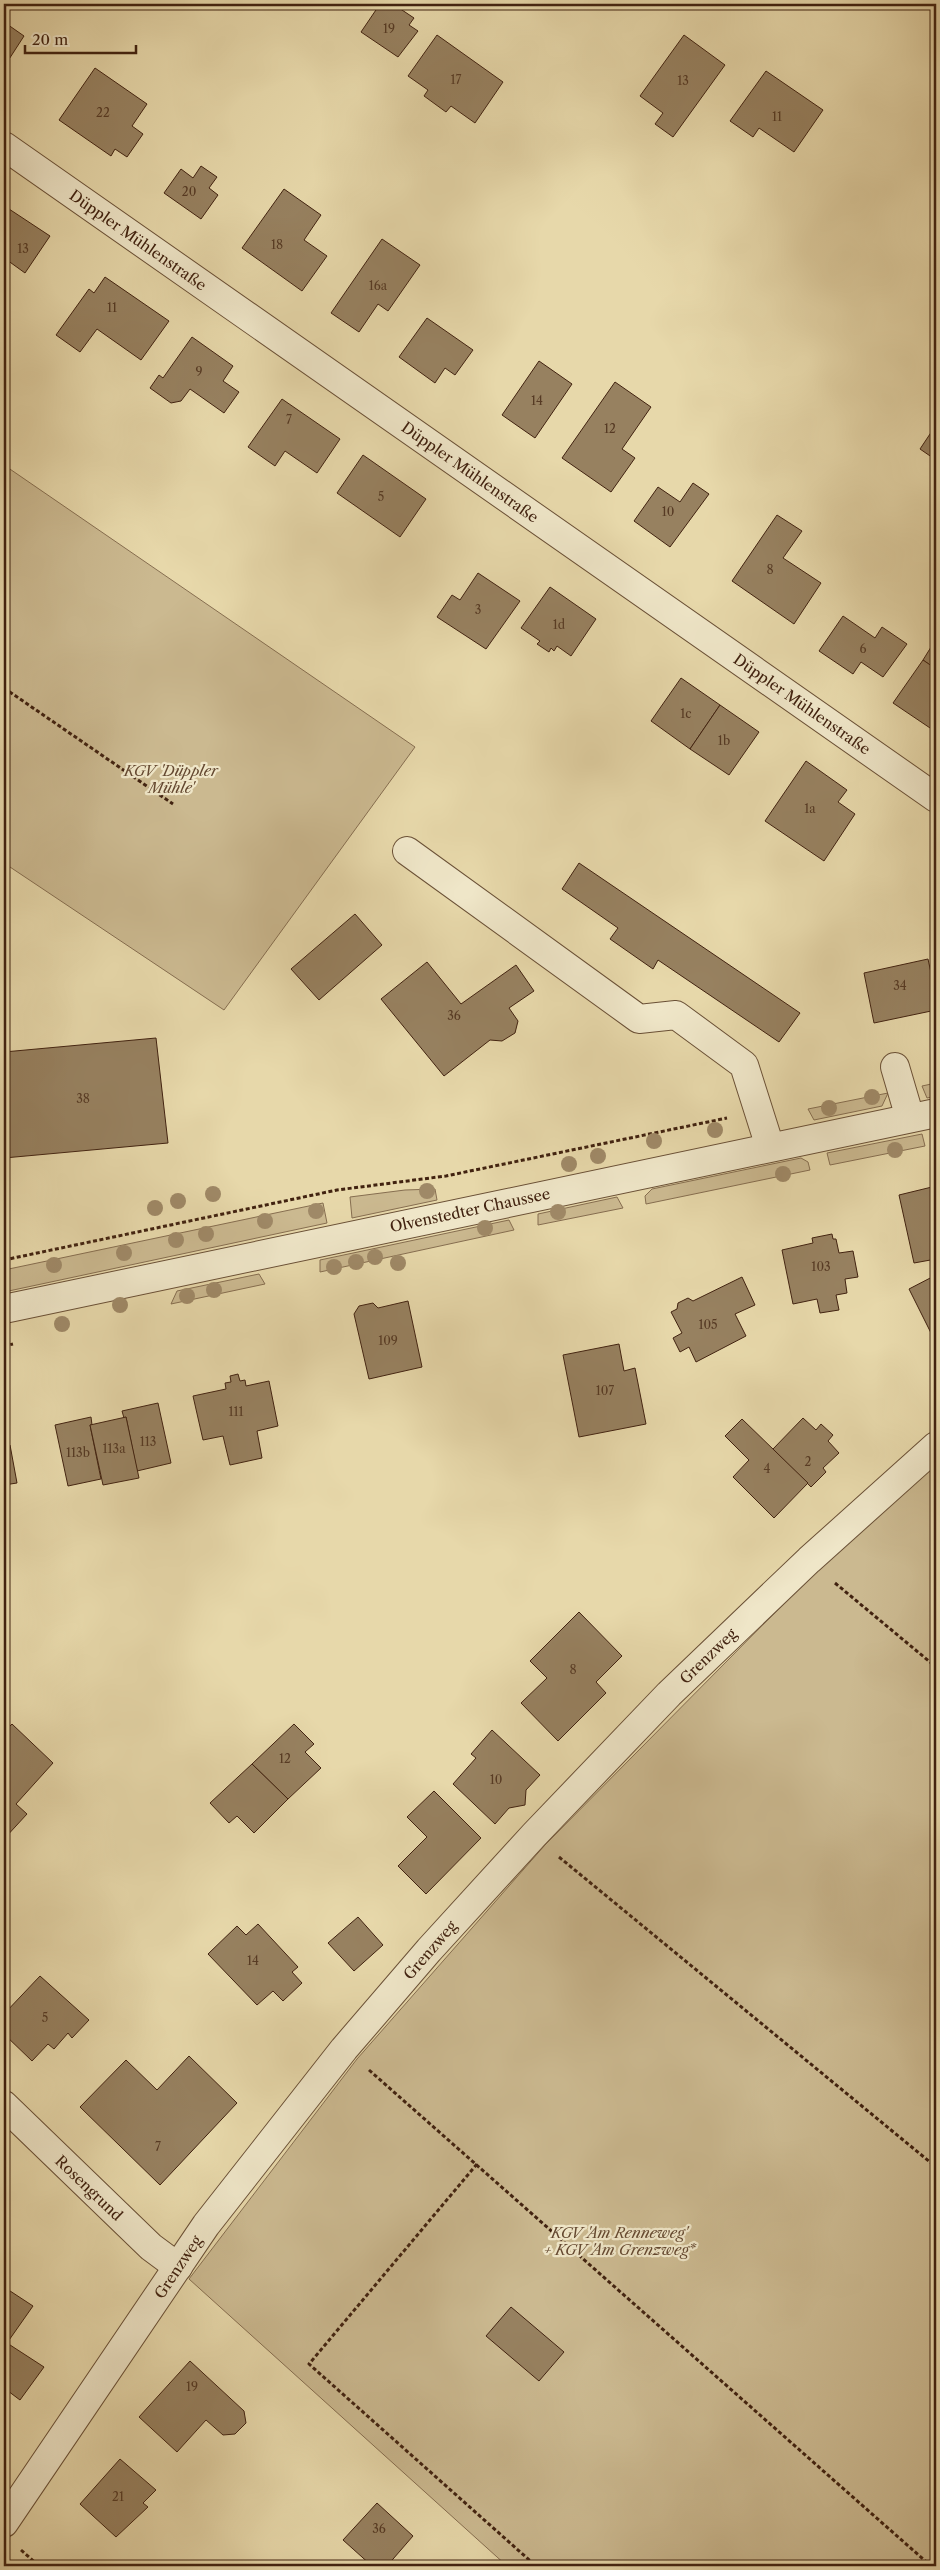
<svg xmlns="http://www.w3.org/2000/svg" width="940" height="2570" viewBox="0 0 940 2570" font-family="'Libre Caslon Text',serif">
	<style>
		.green { fill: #cbb990; stroke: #866e50 }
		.building { fill: #978160; stroke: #412210 }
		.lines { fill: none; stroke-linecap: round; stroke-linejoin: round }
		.minor-casing { stroke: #6a5036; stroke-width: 30 }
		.path { stroke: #412210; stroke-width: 3; stroke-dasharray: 4 2.5; stroke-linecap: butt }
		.minor { stroke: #efe6c8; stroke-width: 28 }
		.tree { fill: #9f8967 }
		.labels { text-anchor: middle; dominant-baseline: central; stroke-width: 4.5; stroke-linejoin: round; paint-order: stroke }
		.number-label { font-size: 12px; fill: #563a24 }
		.street-label { font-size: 15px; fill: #412210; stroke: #efe6c8 }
		.park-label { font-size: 15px; font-style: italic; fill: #644830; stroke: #efe6c8 }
	</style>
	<rect width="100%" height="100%" fill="#e7d8aa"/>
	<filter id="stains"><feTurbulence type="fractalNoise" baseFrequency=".004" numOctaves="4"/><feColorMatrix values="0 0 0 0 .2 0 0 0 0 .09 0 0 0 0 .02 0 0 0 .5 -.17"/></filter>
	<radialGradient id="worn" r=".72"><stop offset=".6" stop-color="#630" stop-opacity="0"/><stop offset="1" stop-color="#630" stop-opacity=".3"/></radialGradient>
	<g class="green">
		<polygon points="4,465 415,747 224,1010 4,863"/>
		<polygon points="936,1083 936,1096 927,1098 922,1086"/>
		<polygon points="888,1093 882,1106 814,1120 808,1109"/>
		<polygon points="922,1134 925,1146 830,1165 827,1153"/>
		<polygon points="801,1158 808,1162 810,1170 646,1204 645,1196 652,1189"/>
		<polygon points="435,1189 437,1200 352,1218 350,1197 405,1190"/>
		<polygon points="617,1197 623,1208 538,1225 538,1214"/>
		<polygon points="323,1203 327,1223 4,1292 4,1270"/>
		<polygon points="509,1220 514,1230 320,1272 320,1260"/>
		<polygon points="259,1274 265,1284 171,1304 177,1291"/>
		<polygon points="936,1460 936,2566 507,2566 189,2279 357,2059 545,1845 818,1569"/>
	</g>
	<g class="building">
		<polygon points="380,4 393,4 414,18 409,25 418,31 398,57 361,32"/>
		<polygon points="4,22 24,36 4,67"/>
		<polygon points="437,35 503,82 475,123 451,106 446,112 424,96 428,90 408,76"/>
		<polygon points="684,35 725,65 673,137 655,124 663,113 640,96"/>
		<polygon points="95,68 147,104 132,126 143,134 127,157 115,149 111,156 59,120"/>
		<polygon points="766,71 823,110 794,152 759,128 753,137 730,121"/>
		<polygon points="201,166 217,177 209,188 218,195 201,219 164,193 181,169 193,178"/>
		<polygon points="284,189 321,215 304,240 327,256 302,291 242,248"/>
		<polygon points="6,207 50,236 25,273 7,260 4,261 4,210"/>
		<polygon points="382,239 420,265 388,311 378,304 359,332 331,313"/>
		<polygon points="105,277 169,321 141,360 97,329 80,352 56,335 89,289 94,293"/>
		<polygon points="427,318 473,350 455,375 445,368 435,383 399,357"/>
		<polygon points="192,337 233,366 223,381 239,392 224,413 190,389 181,401 171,403 150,388 159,375 163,378"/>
		<polygon points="539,361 572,384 535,438 502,415"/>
		<polygon points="615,382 651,407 622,449 635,458 611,492 562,458"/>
		<polygon points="282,399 340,439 317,473 285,451 275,466 248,447"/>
		<polygon points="936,425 936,460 920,449"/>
		<polygon points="363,455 426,499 400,537 337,493"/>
		<polygon points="693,483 709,494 670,547 634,521 658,487 680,502"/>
		<polygon points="777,515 802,531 783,558 821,583 794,624 732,581"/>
		<polygon points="478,573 520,601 486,649 437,617 452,595 460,600"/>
		<polygon points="550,587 596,619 571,656 557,646 554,651 551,648 549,652 537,644 540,641 521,628"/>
		<polygon points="843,616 875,638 882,627 907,644 883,677 861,662 853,674 819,651"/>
		<polygon points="936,639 936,669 923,660"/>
		<polygon points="923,660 936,669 936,732 893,703"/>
		<polygon points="681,678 720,705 690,749 651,721"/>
		<polygon points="720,705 759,732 729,775 690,749"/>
		<polygon points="806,761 847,790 838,802 855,814 824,861 765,821"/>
		<polygon points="579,863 800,1013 779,1042 658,960 653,969 610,939 618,928 562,889"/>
		<polygon points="355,914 382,945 319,1000 291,969"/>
		<polygon points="928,959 936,996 936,1010 874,1023 864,973"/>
		<polygon points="427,962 461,1004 516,965 534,991 509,1008 518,1021 515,1033 502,1041 490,1040 444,1076 381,999"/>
		<polygon points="156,1038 168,1143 4,1158 4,1052"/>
		<polygon points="936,1186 936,1259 914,1263 899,1195"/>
		<polygon points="832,1234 833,1239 836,1239 839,1253 853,1251 858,1277 845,1279 847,1293 836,1295 839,1310 820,1313 817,1299 793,1304 782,1250 813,1243 812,1238"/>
		<polygon points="936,1275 936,1343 909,1289"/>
		<polygon points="742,1277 755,1305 735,1314 746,1336 696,1362 689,1347 680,1352 673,1338 682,1333 671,1312 677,1309 678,1303 688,1298 693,1301"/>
		<polygon points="408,1301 422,1367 369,1379 354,1314 359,1306 373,1303 378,1308"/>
		<polygon points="619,1344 624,1371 635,1368 646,1424 579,1437 563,1355"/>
		<polygon points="238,1374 240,1381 245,1380 246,1386 269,1381 278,1426 257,1431 262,1458 230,1465 223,1436 203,1440 193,1396 226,1389 225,1383 231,1382 230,1376"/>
		<polygon points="158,1403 171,1463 137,1471 126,1417 124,1418 122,1411"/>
		<polygon points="91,1417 92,1425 90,1425 101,1479 68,1486 55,1425"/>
		<polygon points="126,1417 139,1478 103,1485 90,1425"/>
		<polygon points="803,1418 816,1430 821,1424 833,1435 828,1441 839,1453 823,1468 826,1472 811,1487 773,1449"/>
		<polygon points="742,1419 808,1483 774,1518 733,1477 749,1460 725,1436"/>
		<polygon points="10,1445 17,1483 4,1485 4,1446"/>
		<polygon points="579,1612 622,1656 596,1682 606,1693 558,1741 521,1703 547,1678 530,1661"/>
		<polygon points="12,1724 53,1763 16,1804 27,1814 4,1839 4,1732"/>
		<polygon points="294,1724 314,1744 305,1752 321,1768 288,1799 252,1764"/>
		<polygon points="492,1730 540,1775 526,1790 525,1805 509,1808 495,1824 453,1784 476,1758 471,1754"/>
		<polygon points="252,1764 288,1799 254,1833 237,1816 229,1823 210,1803"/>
		<polygon points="434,1791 481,1838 426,1894 398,1866 427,1837 407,1817"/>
		<polygon points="358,1917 383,1945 354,1971 328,1943"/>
		<polygon points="258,1924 298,1967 292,1972 302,1983 283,2001 273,1991 257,2005 208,1954 237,1926 246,1935"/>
		<polygon points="40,1976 89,2020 72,2038 68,2033 54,2049 48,2044 32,2061 4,2034 4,2014"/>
		<polygon points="189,2056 237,2103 160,2185 80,2107 126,2060 157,2090"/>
		<polygon points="4,2287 33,2306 7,2343 44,2367 20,2400 4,2388"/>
		<polygon points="511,2307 564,2352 539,2381 486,2336"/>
		<polygon points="190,2361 244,2411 246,2423 235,2434 223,2435 206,2420 177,2452 139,2417"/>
		<polygon points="120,2459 156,2490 143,2503 148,2507 116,2537 80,2504"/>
		<polygon points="377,2503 413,2536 387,2566 372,2566 343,2540"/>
	</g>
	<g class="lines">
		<defs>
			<g id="minor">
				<polyline points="4,146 936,798"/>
				<polyline points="407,851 639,1019 676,1015 744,1065 770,1147"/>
				<polyline points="895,1067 910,1118"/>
				<polyline points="4,1309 936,1113"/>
				<polyline points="4,2105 151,2247 178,2267"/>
				<polyline points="4,2523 206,2225 344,2049 429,1950 534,1835 669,1694 809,1560 936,1446"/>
			</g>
		</defs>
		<use href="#minor" class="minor-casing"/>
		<g class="path">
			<polyline points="4,688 173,804"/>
			<polyline points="4,1260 337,1190 446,1176 727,1118"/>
			<polyline points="4,1346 13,1344"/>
			<polyline points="835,1583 936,1667"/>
			<polyline points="559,1857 936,2167"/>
			<polyline points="369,2070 931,2566"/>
			<polyline points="477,2164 309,2364 536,2566"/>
			<polyline points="21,2550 39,2566"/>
		</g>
		<use href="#minor" class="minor"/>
	</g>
	<g class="tree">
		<circle cx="872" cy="1097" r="8"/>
		<circle cx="829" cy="1108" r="8"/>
		<circle cx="715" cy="1130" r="8"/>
		<circle cx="654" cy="1141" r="8"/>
		<circle cx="895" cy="1150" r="8"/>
		<circle cx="598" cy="1156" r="8"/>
		<circle cx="569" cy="1164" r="8"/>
		<circle cx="783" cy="1174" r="8"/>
		<circle cx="427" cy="1191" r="8"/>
		<circle cx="213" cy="1194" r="8"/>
		<circle cx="178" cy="1201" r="8"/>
		<circle cx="155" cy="1208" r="8"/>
		<circle cx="316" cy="1211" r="8"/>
		<circle cx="558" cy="1212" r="8"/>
		<circle cx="265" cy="1221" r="8"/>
		<circle cx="485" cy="1228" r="8"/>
		<circle cx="206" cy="1234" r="8"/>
		<circle cx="176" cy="1240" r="8"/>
		<circle cx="124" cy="1253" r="8"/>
		<circle cx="375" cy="1257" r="8"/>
		<circle cx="356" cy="1262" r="8"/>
		<circle cx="398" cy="1263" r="8"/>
		<circle cx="54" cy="1265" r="8"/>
		<circle cx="334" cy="1267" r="8"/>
		<circle cx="214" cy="1290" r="8"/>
		<circle cx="187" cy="1296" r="8"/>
		<circle cx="120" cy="1305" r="8"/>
		<circle cx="62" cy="1324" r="8"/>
	</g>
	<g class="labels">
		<g class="number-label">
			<text x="389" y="28">19</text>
			<text x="456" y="79">17</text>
			<text x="683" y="80">13</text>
			<text x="103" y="112">22</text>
			<text x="777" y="116">11</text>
			<text x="189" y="191">20</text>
			<text x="277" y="244">18</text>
			<text x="23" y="248">13</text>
			<text x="378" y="285">16a</text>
			<text x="112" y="307">11</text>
			<text x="199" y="371">9</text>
			<text x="537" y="400">14</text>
			<text x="289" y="419">7</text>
			<text x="610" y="428">12</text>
			<text x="381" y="496">5</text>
			<text x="668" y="511">10</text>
			<text x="770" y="569">8</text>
			<text x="478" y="609">3</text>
			<text x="559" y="624">1d</text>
			<text x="863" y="648">6</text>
			<text x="686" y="713">1c</text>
			<text x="724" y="740">1b</text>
			<text x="810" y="808">1a</text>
			<text x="900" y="985">34</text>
			<text x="454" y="1015">36</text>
			<text x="83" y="1098">38</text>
			<text x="821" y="1266">103</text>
			<text x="708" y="1324">105</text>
			<text x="388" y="1340">109</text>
			<text x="605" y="1390">107</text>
			<text x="236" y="1411">111</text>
			<text x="148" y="1441">113</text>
			<text x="114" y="1448">113a</text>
			<text x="78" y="1452">113b</text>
			<text x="808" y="1461">2</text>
			<text x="767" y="1468">4</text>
			<text x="573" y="1669">8</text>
			<text x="285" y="1758">12</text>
			<text x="496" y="1779">10</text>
			<text x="253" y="1960">14</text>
			<text x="45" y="2017">5</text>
			<text x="158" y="2146">7</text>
			<text x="192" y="2386">19</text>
			<text x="118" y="2496">21</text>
			<text x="379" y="2528">36</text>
		</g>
		<g class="street-label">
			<text transform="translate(138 240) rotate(35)">Düppler Mühlenstraße</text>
			<text transform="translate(470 472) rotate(35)">Düppler Mühlenstraße</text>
			<text transform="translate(802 704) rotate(35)">Düppler Mühlenstraße</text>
			<text transform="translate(470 1210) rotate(-12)">Olvenstedter Chaussee</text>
			<text transform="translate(708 1656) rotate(-44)">Grenzweg</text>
			<text transform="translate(430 1950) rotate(-49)">Grenzweg</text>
			<text transform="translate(89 2188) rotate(44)">Rosengrund</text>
			<text transform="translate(178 2267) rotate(-56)">Grenzweg</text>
		</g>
		<g class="park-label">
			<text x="171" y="770">KGV 'Düppler<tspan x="171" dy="17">Mühle'</tspan></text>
			<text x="619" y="2232">KGV 'Am Renneweg'<tspan x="619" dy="17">+ KGV 'Am Grenzweg*</tspan></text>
		</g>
	</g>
	<rect width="940" height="2570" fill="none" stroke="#e7d8aa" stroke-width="20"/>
	<rect x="5" y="5" width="930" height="2560" fill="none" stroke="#412210" stroke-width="2.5"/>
	<rect x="10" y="10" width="920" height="2550" fill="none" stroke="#412210"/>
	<path d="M25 45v8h111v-8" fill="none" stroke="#412210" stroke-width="2.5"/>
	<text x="32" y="45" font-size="15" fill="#412210" stroke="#efe6c8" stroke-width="4" paint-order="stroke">20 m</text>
	<rect width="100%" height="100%" filter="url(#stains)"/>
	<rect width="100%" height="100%" fill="url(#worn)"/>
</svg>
